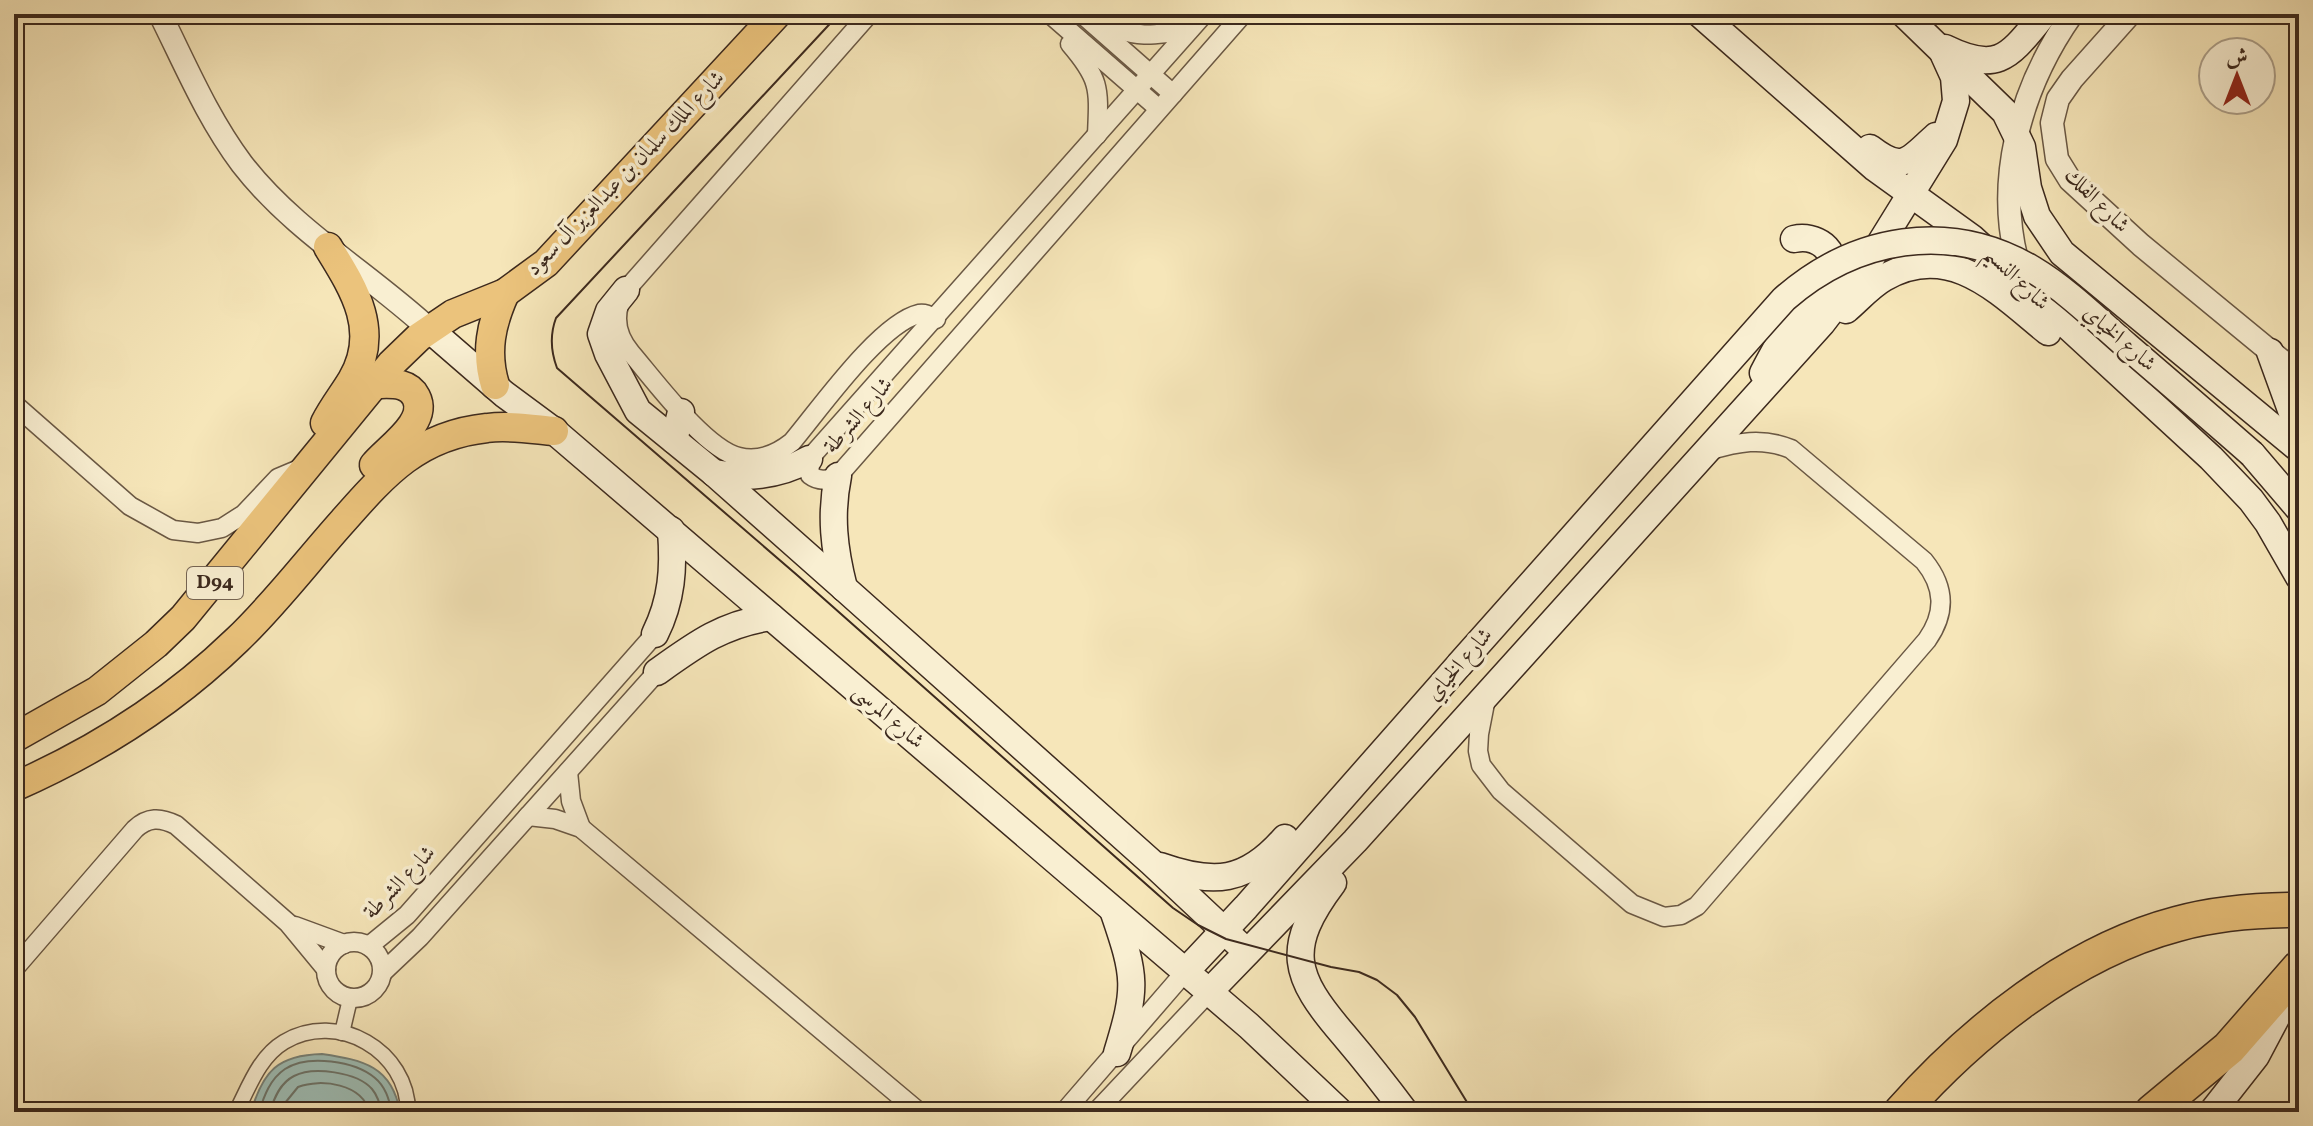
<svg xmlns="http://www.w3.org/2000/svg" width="2313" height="1126" viewBox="0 0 2313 1126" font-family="Vollkorn,Amiri,serif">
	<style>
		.water { fill: #9ebeb6; stroke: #778279; stroke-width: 2 }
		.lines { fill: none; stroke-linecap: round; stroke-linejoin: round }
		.shore { stroke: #6d746a; stroke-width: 2 }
		.pedestrian-casing { stroke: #6a5844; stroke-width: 17 }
		.minor-casing { stroke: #6a5844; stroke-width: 21 }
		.tertiary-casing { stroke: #6a5844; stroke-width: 25 }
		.secondary-casing { stroke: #3c291d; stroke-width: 29 }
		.primary-casing { stroke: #3c291d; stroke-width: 31 }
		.motorway-casing { stroke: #3c291d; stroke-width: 37 }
		.pedestrian { stroke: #f9efd2; stroke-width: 14 }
		.minor { stroke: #f9efd2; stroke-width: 18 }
		.tertiary { stroke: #f9efd2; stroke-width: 22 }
		.secondary { stroke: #f9efd2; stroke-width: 26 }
		.primary { stroke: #ebc37c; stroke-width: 28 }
		.motorway { stroke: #ebc37c; stroke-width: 34 }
		.tram { stroke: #3c291d; stroke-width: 2 }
		.secondary-bridge-casing { stroke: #3c291d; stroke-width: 29; stroke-linecap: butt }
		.secondary-bridge { stroke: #f9efd2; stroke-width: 26 }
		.labels { text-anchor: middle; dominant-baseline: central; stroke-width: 7; stroke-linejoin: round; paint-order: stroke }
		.shield { fill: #f9efd2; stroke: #756453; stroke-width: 2 }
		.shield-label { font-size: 20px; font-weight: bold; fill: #3c291d }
		.street-label { font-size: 22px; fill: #3c291d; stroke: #f9efd2 }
	</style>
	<rect width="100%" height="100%" fill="#f6e6b9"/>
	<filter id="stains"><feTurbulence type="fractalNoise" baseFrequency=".0025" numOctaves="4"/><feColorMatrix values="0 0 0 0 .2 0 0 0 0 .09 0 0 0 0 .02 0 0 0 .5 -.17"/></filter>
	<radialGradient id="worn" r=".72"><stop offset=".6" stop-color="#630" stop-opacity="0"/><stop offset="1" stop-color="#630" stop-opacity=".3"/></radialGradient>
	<path class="water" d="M322,1054C363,1060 392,1066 400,1112H251C263,1071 278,1055 322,1054Z"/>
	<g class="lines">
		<g class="shore">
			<path d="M259,1112C264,1096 270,1079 285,1069C308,1054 355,1061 375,1078C386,1087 389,1100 392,1112"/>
			<path d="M270,1112C274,1098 280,1083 294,1076C313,1066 357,1072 372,1089C377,1095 380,1104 381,1112"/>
			<path d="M282,1112L285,1103L298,1087C321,1078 363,1084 369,1112"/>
		</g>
		<defs>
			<g id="pedestrian">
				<polyline points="342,1033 350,999"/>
				<path d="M236,1112C249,1087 259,1057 284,1042C338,1010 408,1051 408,1112"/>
			</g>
			<g id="minor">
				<path d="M869,14L626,290C612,312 615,334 631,353C655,381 705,449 739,457C759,462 777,454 792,442C819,410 880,323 919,314C926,313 930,316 936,319"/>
				<polyline points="1050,14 1159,109"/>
				<polyline points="1082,14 1173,94"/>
				<path d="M1204,14L809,459L810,475C819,482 828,480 838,476L1243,14"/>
				<path d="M1102,19C1129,41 1159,35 1190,29"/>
				<polyline points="14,22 21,14"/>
				<path d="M1070,44C1101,80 1099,89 1097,135"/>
				<polyline points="14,404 130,506 173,530 198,533 222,528 244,514 278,478 304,467"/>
				<path d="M1486,698L1479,734L1478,751L1481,765L1501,791L1632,904L1664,917L1681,915L1697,906L1927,640C1946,613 1945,587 1924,561L1791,449C1762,437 1738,442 1708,451"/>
				<polyline points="568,772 571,801 581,828"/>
				<polyline points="528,816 555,819 581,828 919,1112"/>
				<polyline points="295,926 344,944"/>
				<circle cx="354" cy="970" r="28"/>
				<polyline points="369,946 407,915 655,634"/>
				<path d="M14,969L135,829C148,817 160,817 176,825L288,923L326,969"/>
				<polyline points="383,972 420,937 657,672"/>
				<polyline points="1064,1112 1185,972"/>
				<polyline points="1096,1112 1209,992"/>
			</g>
			<g id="tertiary">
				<path d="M160,14C186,66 207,117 242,164C293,230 368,273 429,329"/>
				<polyline points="2130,14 2072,79 2058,99 2052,123 2057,159 2070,180 2141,245 2299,375"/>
				<path d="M2021,274C1992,185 2020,88 2072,14"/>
			</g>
			<g id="secondary">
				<polyline points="1700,14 1875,168 1972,238 2211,458 2251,500 2268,523 2299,577"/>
				<polyline points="1904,14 2005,112 2022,147 2028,188 2037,216 2062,253 2299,449"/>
				<path d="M1945,48C2000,75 2010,55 2044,14"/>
				<path d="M1870,148C1904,174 1909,160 1936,136"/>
				<polyline points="626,290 609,311 601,334 608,354 638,411 714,473 844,588 1151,862 1247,952"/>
				<path d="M1846,310C1859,299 1870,286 1884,278C1950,239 2000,293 2048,332"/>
				<polyline points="429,329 504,394 554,431 1249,1026 1340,1112"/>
				<polyline points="2270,352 2299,432"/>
				<path d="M1763,373C1773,354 1783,335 1796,319C1807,305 1826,290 1831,274C1839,249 1815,234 1794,239"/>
				<polyline points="674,440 681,412"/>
				<polyline points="2252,454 2299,509"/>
				<path d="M714,473C748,479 779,476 809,459"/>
				<path d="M838,476C830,515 834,549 844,588"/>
				<path d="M655,634C672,600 674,568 671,530"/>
				<path d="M657,672C696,644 723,624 771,617"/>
				<path d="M1160,866C1214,885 1246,883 1285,838"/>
				<path d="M1333,883C1284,948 1293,976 1343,1034C1365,1060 1385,1085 1405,1112"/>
				<path d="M1114,913C1136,977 1137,988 1117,1053"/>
				<polyline points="1185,972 1246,907 1459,665"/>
				<polyline points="1209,992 1355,841 1822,323 1868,263 1944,140 1956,101 1954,77 1944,55"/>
				<polyline points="2212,1112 2256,1056 2293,986"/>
			</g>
			<g id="primary">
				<path d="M495,385C485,352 491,324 505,293"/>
				<path d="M325,423C333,407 343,395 352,380C381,331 354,289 328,247"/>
				<path d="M374,465C388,448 429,422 416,397C408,381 390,384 375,384"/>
				<polyline points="14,738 97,691 156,644 183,618 391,364 419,337 453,314 505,293 546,263 777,14"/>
				<path d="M14,787C96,751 173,702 237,640C275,604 308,560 343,521C385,473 419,435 487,428C509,425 532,429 554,431"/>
			</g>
			<g id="motorway">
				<path d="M1901,1112C1973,1031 2071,952 2177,924C2217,913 2258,910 2299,910"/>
				<polyline points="2152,1112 2229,1048 2299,968"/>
			</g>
		</defs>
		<use href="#pedestrian" class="pedestrian-casing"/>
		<use href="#minor" class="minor-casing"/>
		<use href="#tertiary" class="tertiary-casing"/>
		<use href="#secondary" class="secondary-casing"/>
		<use href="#primary" class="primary-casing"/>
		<use href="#motorway" class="motorway-casing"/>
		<use href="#pedestrian" class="pedestrian"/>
		<use href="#minor" class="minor"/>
		<use href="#tertiary" class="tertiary"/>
		<use href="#secondary" class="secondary"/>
		<use href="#primary" class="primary"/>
		<use href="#motorway" class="motorway"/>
		<path class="tram" d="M839,14L556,318C550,334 551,352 557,368L797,575L1173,908L1198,925L1226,939L1331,967L1359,972L1377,980L1397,995L1415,1017L1473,1112"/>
		<defs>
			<path id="secondary-bridge" d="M1459,665L1784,299C1855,237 1949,220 2032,269C2067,290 2097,320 2127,346C2169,382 2211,418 2252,454"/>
		</defs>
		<use href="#secondary-bridge" class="secondary-bridge-casing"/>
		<use href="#secondary-bridge" class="secondary-bridge"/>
	</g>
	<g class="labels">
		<rect class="shield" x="187" y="567" width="56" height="32" rx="6"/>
		<g class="shield-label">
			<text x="215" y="583">D94</text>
		</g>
		<g class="street-label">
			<text transform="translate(626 174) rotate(-46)">شارع الملك سلمان بن عبدالعزيز آل سعود</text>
			<text transform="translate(2096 201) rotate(45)">شارع الفلك</text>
			<text transform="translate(2016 279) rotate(44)">شارع النسيم</text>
			<text transform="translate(2119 339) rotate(41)">شارع الخياي</text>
			<text transform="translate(859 416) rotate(-49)">شارع الشرطة</text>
			<text transform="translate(1460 665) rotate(-49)">شارع الخياي</text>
			<text transform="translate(888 717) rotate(41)">شارع المرسى</text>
			<text transform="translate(400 883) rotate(-46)">شارع الشرطة</text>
		</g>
	</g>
	<rect width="2313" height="1126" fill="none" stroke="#f6e6b9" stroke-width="48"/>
	<rect x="16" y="16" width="2281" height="1094" fill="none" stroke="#3c291d" stroke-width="4"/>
	<rect x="24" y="24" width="2265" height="1078" fill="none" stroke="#3c291d" stroke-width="2"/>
	<g transform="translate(2237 76)"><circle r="38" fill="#f9efd2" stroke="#ada08a" stroke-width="2"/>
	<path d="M0-6L14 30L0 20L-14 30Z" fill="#8f2418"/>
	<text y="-12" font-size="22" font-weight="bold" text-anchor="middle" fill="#3c291d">ش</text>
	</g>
	<rect width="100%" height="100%" filter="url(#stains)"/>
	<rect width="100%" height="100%" fill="url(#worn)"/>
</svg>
